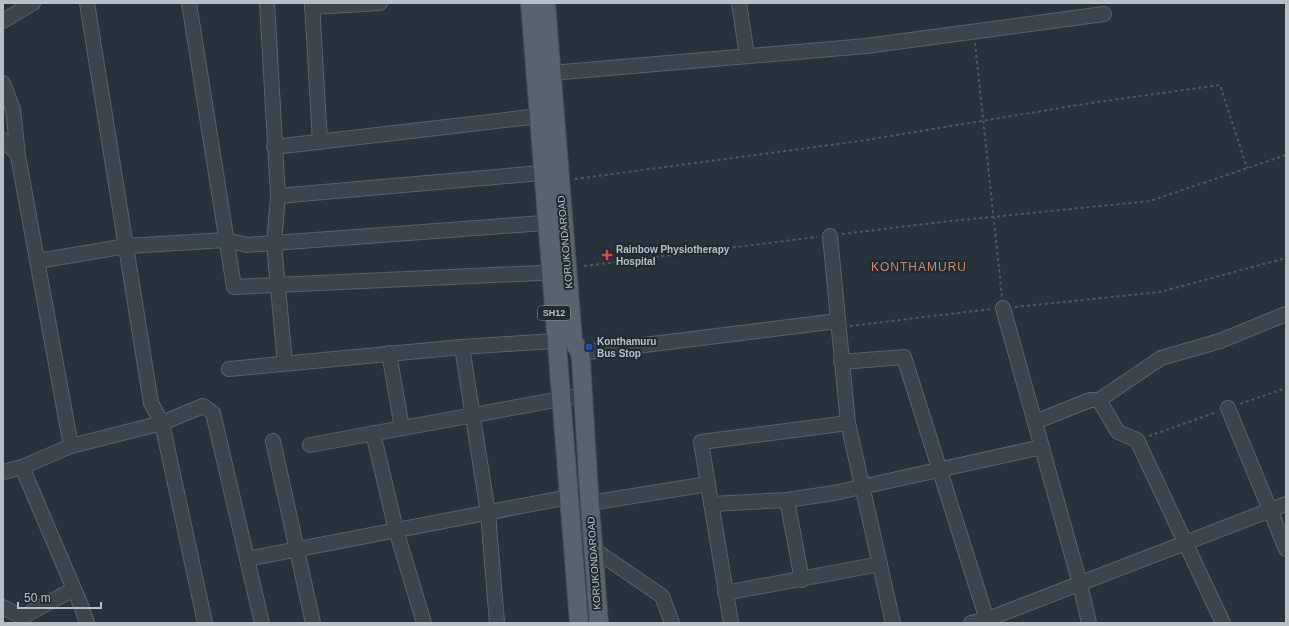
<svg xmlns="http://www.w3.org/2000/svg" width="1289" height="626" viewBox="0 0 1289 626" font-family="Arial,sans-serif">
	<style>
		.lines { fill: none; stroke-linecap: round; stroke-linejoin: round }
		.minor-casing { stroke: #58636b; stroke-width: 16 }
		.major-casing { stroke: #434e56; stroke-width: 20 }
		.path { stroke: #485c5b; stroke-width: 2; stroke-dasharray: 3 3; stroke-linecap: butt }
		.minor { stroke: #3a454d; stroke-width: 14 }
		.major { stroke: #58646d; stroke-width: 18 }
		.health-dot { fill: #e0444e; stroke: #1f2a32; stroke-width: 1.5 }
		.transit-dot { fill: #1a4fb4; stroke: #1f2a32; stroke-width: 1.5 }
		.labels { text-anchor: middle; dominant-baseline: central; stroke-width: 4; stroke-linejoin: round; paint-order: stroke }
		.shield { fill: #1f2a32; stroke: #89939b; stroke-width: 1 }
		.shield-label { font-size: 9px; font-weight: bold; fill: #b6c0c8 }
		.street-label { font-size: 10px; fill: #b6c0c8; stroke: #1f2a32 }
		.poi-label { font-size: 10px; font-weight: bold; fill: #b6c0c8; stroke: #1f2a32; text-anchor: start }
		.quarter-label { font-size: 12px; letter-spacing: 1px; fill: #cd876c; stroke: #1f2a32 }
	</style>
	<rect width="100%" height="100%" fill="#26333d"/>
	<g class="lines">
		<defs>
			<g id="minor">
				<polyline points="87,3 151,403 162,423 205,623"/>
				<polyline points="189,3 234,287 561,272"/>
				<polyline points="267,3 278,196 274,244 285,363"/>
				<polyline points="312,3 320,142"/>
				<polyline points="739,3 747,56"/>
				<polyline points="312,7 380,3"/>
				<polyline points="3,21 33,3"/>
				<polyline points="551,73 866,46 1104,14"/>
				<polyline points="3,83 13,109 18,156 71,446"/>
				<polyline points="3,140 17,153"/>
				<polyline points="274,147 548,115"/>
				<polyline points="278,196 552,172"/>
				<polyline points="830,236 848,423 893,623"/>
				<polyline points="38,261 127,246 226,240 247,245 557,222"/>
				<polyline points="1003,308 1080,584 1089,623"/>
				<polyline points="462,347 488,513 497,623"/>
				<polyline points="389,353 402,428"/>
				<polyline points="580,353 837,321"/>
				<polyline points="841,362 904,357 988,623"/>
				<polyline points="229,369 462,347 567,340"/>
				<polyline points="1099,400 1118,432 1137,440 1223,623"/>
				<polyline points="1228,408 1286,549"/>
				<polyline points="1035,422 1090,400 1099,400 1161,358 1220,341 1286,314"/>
				<polyline points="373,433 396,530 424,623"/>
				<polyline points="273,441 313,623"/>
				<polyline points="310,445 583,395"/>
				<polyline points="22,467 82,608 87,623"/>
				<polyline points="3,472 22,467 71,446 162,423 203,406 213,413 262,623"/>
				<polyline points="787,500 802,580"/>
				<polyline points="590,503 708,484"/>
				<polyline points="711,504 787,500 834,493 1042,447"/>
				<polyline points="593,549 662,596 672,623"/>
				<polyline points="247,559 589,493"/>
				<polyline points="725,593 880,564"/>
				<polyline points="3,607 22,617 74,589"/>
				<polyline points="731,623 701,442 848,423"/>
				<polyline points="971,623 988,619 1286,504"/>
			</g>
			<g id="major">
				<polyline points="530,3 579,623"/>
				<polyline points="546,3 573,340 580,353 581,360 589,493 599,623"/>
			</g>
		</defs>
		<use href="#minor" class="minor-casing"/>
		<use href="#major" class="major-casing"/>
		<g class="path">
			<polyline points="975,43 1002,297"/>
			<polyline points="575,179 860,141 1097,102 1220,85 1247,168"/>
			<polyline points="842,234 942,222 1150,201 1286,155"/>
			<polyline points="584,266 817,237"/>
			<polyline points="1015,307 1160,292 1286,258"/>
			<polyline points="850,326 991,309"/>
			<polyline points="1240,404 1286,388"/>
			<polyline points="1149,436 1217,412"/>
		</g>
		<use href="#minor" class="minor"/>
		<use href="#major" class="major"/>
	</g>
	<path class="health-dot" d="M605 249h4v4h4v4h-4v4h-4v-4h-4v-4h4z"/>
	<rect class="transit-dot" x="585" y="343" width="8" height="8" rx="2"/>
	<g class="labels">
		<rect class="shield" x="538" y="306" width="32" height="14" rx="3"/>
		<g class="shield-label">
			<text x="554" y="313">SH12</text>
		</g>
		<g class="street-label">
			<text transform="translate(565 242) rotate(-95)">KORUKONDAROAD</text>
			<text transform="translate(594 563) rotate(-94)">KORUKONDAROAD</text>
		</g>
		<g class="poi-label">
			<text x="616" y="249">Rainbow Physiotherapy<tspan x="616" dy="12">Hospital</tspan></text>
			<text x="597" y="341">Konthamuru<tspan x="597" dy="12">Bus Stop</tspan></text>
		</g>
		<g class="quarter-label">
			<text x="919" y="267">KONTHAMURU</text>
		</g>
	</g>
	<rect width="1289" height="626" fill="none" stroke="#b6c0c8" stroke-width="8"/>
	<path d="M18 602v6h83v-6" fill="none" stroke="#b6c0c8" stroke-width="2"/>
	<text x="24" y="602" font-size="12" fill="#b6c0c8" stroke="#1f2a32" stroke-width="3" paint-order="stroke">50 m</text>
</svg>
